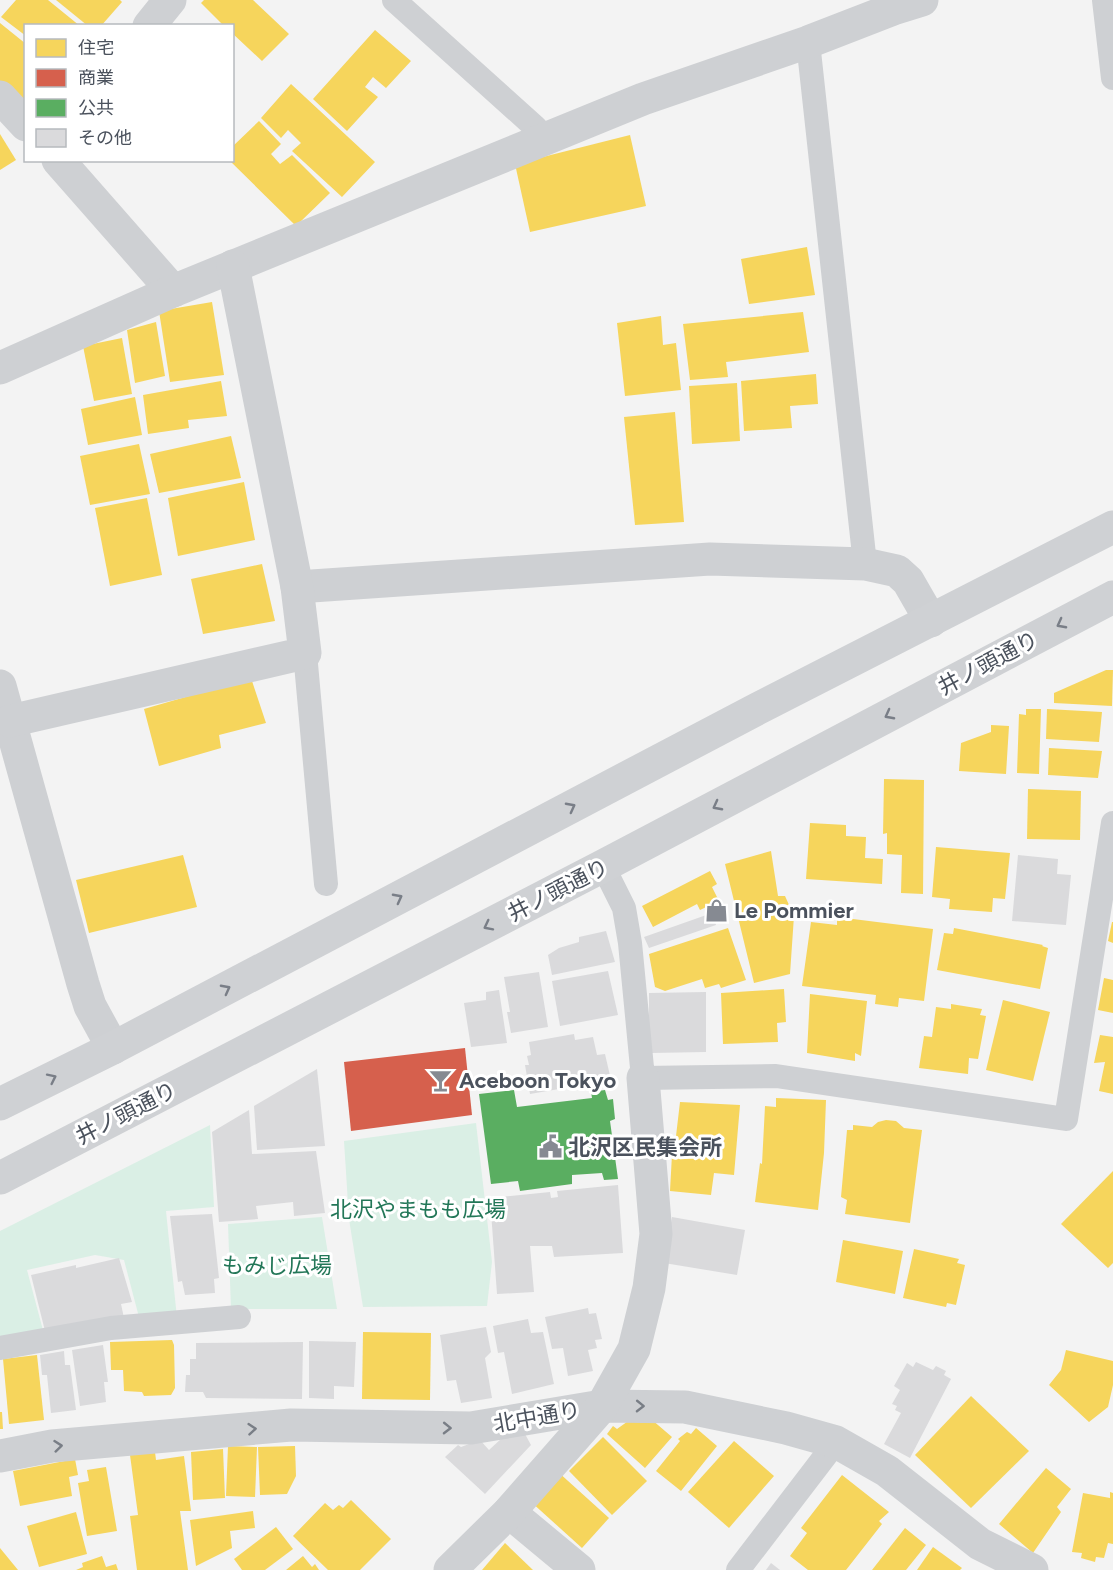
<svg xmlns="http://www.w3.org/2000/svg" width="1113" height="1570" viewBox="0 0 1113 1570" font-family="Figtree,'Noto Sans JP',sans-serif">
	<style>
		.green { fill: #daefe5 }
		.homes { fill: #f6d55c }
		.shops { fill: #d6604d }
		.public { fill: #5aae61 }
		.building { fill: #dadadc }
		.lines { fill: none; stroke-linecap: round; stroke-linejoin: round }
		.service { stroke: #ced0d3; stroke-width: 24 }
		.minor { stroke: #ced0d3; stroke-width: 33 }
		.secondary { stroke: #cfd1d4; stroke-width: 33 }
		.oneway { stroke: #797e87 }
		.oneway2 { stroke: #797e86 }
		.labels { text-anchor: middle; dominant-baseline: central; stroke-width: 6; stroke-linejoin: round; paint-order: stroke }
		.street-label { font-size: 22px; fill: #4b525d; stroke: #fff }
		.poi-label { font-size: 22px; font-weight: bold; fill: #4b525d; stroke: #fff; text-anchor: start }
		.park-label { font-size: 22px; fill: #237758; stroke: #fff }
	</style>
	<rect width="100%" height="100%" fill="#f3f3f3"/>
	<g class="green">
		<polygon points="476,1123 492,1262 487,1306 363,1307 349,1219 344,1141"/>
		<polygon points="210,1125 214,1207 166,1211 177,1318 140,1321 124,1260 95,1255 27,1270 44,1334 0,1341 0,1231"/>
		<polygon points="322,1217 337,1309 231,1309 228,1224"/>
	</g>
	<g class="homes">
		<polygon points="16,0 48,0 80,26 26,26 26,36 1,17"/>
		<polygon points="56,0 120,0 122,2 101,26 88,26"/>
		<polygon points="204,0 253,0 289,34 262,61 232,33 232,26 224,26 201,3"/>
		<polygon points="0,23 26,44 26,109 0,83"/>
		<polygon points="375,30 411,61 386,88 373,77 365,87 378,97 347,131 313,99"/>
		<polygon points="291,84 375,162 342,197 292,151 301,143 288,130 281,138 261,118"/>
		<polygon points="259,121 281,144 271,154 280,164 292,155 330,193 296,226 229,160 232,160 232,147"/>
		<polygon points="0,134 16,160 0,170"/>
		<polygon points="630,135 646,206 530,232 515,164"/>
		<polygon points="807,247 815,295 749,304 741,259"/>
		<polygon points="212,302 224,375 170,382 159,311"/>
		<polygon points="803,312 809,352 726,362 728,377 690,380 683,324"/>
		<polygon points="661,316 663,345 676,343 681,390 625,396 617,323"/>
		<polygon points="156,322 165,376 135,383 127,330"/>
		<polygon points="122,338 132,394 94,401 83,346"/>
		<polygon points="816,374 818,404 790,406 792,428 744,431 741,381"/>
		<polygon points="221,381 227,416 188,420 189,428 148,434 143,395"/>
		<polygon points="737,383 740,441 692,444 689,386"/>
		<polygon points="135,397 142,435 88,445 81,409"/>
		<polygon points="675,412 684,522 635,525 624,417"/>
		<polygon points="231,436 241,478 159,493 150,454"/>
		<polygon points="139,444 150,494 90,505 80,456"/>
		<polygon points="244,482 255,540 178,556 168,498"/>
		<polygon points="147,498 162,575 110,586 95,508"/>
		<polygon points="262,564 275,621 203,634 191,579"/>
		<polygon points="1106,670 1113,670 1112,706 1054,703 1054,693"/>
		<polygon points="251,678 266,723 219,735 221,748 159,766 144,709"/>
		<polygon points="1026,709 1041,709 1039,774 1017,773 1019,714 1026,715"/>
		<polygon points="1047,709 1102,712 1099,742 1046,739"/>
		<polygon points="991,725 1009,726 1006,774 959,771 961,743 991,732"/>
		<polygon points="1049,748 1102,751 1098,778 1048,775"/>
		<polygon points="884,779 924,780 923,894 901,893 902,855 887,854 887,833 883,834"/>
		<polygon points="1028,789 1081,791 1080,840 1027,839"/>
		<polygon points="810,823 846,825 846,836 866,837 865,858 883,859 882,884 806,879"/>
		<polygon points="936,847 1010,853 1005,899 993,898 992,912 949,909 950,899 932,897"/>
		<polygon points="771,851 778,896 785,896 794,916 790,974 754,983 725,864"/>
		<polygon points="183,855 197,907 89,933 76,880"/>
		<polygon points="710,871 717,884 712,887 719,901 700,910 697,904 653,927 642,906"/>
		<polygon points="837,917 933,929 924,1001 899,998 898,1007 875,1004 876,995 802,986 811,922 837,925"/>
		<polygon points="1112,922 1113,922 1113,943 1108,941"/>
		<polygon points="728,928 746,980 721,988 719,984 705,988 702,979 665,991 655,987 649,954"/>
		<polygon points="954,928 1043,945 1042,946 1048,948 1040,989 937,970 944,933 953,934"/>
		<polygon points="1104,978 1113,980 1113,1013 1098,1010"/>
		<polygon points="784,989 786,1022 777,1023 778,1042 723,1044 721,993"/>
		<polygon points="810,994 867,1001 861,1056 855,1053 855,1061 807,1053"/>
		<polygon points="1003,1000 1050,1012 1033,1081 986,1070"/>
		<polygon points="951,1004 982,1009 980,1015 986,1016 978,1059 969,1058 968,1074 919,1068 924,1036 932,1037 936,1007 951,1009"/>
		<polygon points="1100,1035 1113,1037 1113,1094 1099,1091 1105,1062 1094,1063"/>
		<polygon points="776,1098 826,1100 824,1153 818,1210 755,1202 760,1163 762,1164 765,1106 776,1107"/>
		<polygon points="680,1102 740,1105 734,1175 714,1173 711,1195 670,1191 673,1136 676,1136"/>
		<polygon points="886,1120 896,1121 904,1128 922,1130 910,1223 845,1214 847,1200 841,1197 847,1130 853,1130 853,1125 872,1127 878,1122"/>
		<polygon points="1113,1171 1113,1263 1108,1268 1061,1224"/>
		<polygon points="843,1240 903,1251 895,1294 836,1282"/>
		<polygon points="914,1249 959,1259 957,1263 965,1265 956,1305 947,1303 946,1307 903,1298"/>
		<polygon points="363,1332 431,1333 430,1400 362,1399"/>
		<polygon points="172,1340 174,1345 175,1388 171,1395 144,1396 142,1392 124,1391 123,1370 111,1370 110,1342"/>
		<polygon points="1066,1350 1113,1361 1113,1385 1108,1407 1089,1422 1049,1385 1061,1370"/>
		<polygon points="37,1355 44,1420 9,1424 3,1359"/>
		<polygon points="971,1396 1029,1451 971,1508 915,1455"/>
		<polygon points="0,1412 2,1412 3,1429 0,1429"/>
		<polygon points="631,1419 651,1419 672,1437 645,1468 607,1434 613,1426 617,1429"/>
		<polygon points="696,1428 717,1446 681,1491 656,1471 680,1441 678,1439 687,1432 691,1434"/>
		<polygon points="603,1437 647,1481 612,1515 569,1471"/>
		<polygon points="734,1441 774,1476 729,1528 688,1492"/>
		<polygon points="228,1446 257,1447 255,1497 226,1496"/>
		<polygon points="295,1446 296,1476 287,1494 260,1495 258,1447"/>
		<polygon points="223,1449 225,1498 193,1500 191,1452"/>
		<polygon points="155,1452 156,1460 184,1456 191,1511 180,1511 188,1570 137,1570 130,1516 138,1515 130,1455"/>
		<polygon points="75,1459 78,1475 69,1477 72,1496 20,1506 13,1471"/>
		<polygon points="106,1467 117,1531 87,1536 78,1483 89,1481 87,1470"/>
		<polygon points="1046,1468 1071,1489 1057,1507 1061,1512 1033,1553 999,1524"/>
		<polygon points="557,1471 609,1518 582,1548 530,1501"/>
		<polygon points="842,1475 889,1512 879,1521 882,1524 846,1570 808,1570 790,1556 807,1533 801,1528"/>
		<polygon points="1110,1492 1113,1493 1113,1544 1108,1543 1104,1558 1096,1557 1095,1562 1081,1558 1082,1553 1072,1552 1083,1493 1110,1498"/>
		<polygon points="351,1500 391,1539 360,1570 328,1570 293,1536 325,1503 333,1510 339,1505 343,1508"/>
		<polygon points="253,1511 255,1528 230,1531 232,1548 196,1566 190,1520"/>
		<polygon points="76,1512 87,1554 39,1567 27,1526"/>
		<polygon points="276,1527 293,1549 265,1570 242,1570 234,1559"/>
		<polygon points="905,1528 926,1545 906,1570 872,1570"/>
		<polygon points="505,1543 533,1570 482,1570"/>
		<polygon points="933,1547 962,1568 960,1570 917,1570"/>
		<polygon points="0,1548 18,1570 0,1570"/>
		<polygon points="102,1556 106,1567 116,1564 118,1570 76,1570 83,1567 82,1563"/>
		<polygon points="303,1556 312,1567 315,1564 319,1570 286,1570"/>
	</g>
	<polygon class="shops" points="465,1048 472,1115 351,1131 344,1062"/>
	<polygon class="public" points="514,1090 517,1107 592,1098 591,1092 605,1090 608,1100 613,1099 615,1119 610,1121 618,1179 604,1180 602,1173 572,1175 572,1184 520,1191 518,1181 491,1184 479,1094"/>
	<g class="building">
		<polygon points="1018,855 1058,859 1057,874 1071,875 1066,925 1012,921"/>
		<polygon points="712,913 716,925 649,948 644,937"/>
		<polygon points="606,931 615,962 552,975 548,955 559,948 579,942 579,937"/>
		<polygon points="608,971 618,1015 560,1026 552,981"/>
		<polygon points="539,972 548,1027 511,1033 507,1012 510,1012 504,977"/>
		<polygon points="499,990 507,1043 471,1047 464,1003 486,1000 486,992"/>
		<polygon points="706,992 706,1052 651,1053 649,1051 649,993"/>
		<polygon points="574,1034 575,1040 593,1037 597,1055 605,1054 611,1080 530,1094 525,1065 529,1065 527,1056 531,1055 529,1042"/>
		<polygon points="317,1069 325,1146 257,1150 254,1106"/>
		<polygon points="249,1110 252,1154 316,1151 325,1213 294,1216 293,1202 256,1206 258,1219 219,1222 212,1132"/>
		<polygon points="618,1185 623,1253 554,1257 552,1246 530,1246 534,1292 497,1294 490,1198 550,1192 551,1198 558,1197 557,1191"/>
		<polygon points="212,1214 219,1278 214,1279 215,1293 185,1295 182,1281 178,1282 170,1216"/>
		<polygon points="672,1217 745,1230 737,1275 664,1263"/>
		<polygon points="119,1258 132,1302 121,1304 124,1318 45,1331 31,1275 76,1265 76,1268"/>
		<polygon points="588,1308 589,1314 596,1313 602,1339 595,1340 597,1348 588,1350 593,1371 568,1376 563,1348 552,1349 545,1317"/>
		<polygon points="528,1319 531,1333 543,1332 554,1384 512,1394 504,1352 498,1353 493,1326"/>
		<polygon points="486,1327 491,1352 485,1358 492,1398 461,1403 456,1380 447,1381 440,1335"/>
		<polygon points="309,1341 356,1342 354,1387 334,1386 334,1399 309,1398"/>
		<polygon points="303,1342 302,1399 206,1398 203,1392 185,1392 186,1375 190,1375 190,1359 196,1359 196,1343"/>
		<polygon points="103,1345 108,1382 104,1382 106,1402 80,1406 72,1350"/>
		<polygon points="64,1351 65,1365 70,1365 76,1410 51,1413 47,1375 42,1375 40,1355"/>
		<polygon points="916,1362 933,1370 936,1366 946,1371 944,1375 951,1379 910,1458 884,1444 901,1413 895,1410 897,1406 892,1404 900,1390 894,1386 907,1363 913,1367"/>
		<polygon points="525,1434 531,1445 485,1494 445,1457 458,1445 461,1447 480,1440 489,1450 502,1438"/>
		<polygon points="771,1563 780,1570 766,1570"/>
	</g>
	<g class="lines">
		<g class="service">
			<polyline points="394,0 535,127 547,140"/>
			<polyline points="1104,0 1113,78"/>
			<polyline points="808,42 865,564"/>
			<polyline points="305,653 326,884"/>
			<polyline points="603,866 624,908 630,943 643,1078 776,1076 1066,1119 1113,823"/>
			<polyline points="0,1348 111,1328 239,1317"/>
			<polyline points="738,1570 836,1442"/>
		</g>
		<g class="minor">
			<polyline points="149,26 170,0"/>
			<polyline points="0,97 26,125"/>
			<polyline points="58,160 173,291"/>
			<polyline points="0,368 173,291 643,99 808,42 893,9 922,0"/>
			<polyline points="297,587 710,559 865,564 897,571 908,581 931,621"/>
			<polyline points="0,686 83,984 90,1006 113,1048"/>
			<polyline points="10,721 305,653 297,587 233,266"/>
			<polyline points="0,1456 52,1446 291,1425 471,1428 602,1406 685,1407 786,1428 836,1442 887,1471 980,1544 1032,1570"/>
			<polyline points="509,1512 579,1570"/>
			<polyline points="450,1570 509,1512 602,1406 634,1349 649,1288 656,1234 643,1078"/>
		</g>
		<g class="secondary">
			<polyline points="0,1104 113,1048 757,709 1113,527"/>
			<polyline points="0,1178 603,866 1113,597"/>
		</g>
	</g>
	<defs><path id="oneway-chevron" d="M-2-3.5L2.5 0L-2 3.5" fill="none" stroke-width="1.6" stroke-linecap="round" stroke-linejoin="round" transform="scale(1.5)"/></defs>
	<g class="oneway">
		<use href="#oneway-chevron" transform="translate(1061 624) rotate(152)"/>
		<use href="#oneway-chevron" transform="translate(889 715) rotate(152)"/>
		<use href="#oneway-chevron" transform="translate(717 806) rotate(152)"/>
		<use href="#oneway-chevron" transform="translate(571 807) rotate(-28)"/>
		<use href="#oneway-chevron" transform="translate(398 898) rotate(-28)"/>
		<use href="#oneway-chevron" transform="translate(488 926) rotate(153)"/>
		<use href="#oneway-chevron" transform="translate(226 989) rotate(-28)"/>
		<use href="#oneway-chevron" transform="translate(52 1078) rotate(-26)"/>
	</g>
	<g class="oneway2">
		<use href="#oneway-chevron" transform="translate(640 1406) rotate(1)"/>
		<use href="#oneway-chevron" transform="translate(447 1428) rotate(1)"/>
		<use href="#oneway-chevron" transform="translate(252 1429) rotate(-5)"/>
		<use href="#oneway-chevron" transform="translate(58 1446) rotate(-6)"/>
	</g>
	<defs>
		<symbol id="shop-bare" viewBox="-9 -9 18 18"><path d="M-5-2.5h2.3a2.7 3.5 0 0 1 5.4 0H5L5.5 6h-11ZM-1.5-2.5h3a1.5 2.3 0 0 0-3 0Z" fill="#868a92" stroke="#fff" stroke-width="2.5" paint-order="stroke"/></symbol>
		<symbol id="bar-bare" viewBox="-9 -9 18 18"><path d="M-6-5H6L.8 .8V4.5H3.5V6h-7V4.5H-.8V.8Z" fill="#868a92" stroke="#fff" stroke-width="2.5" paint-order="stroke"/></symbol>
		<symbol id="civic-bare" viewBox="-9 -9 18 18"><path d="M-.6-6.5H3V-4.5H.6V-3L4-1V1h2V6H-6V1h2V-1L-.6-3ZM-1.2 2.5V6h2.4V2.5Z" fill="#868a92" stroke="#fff" stroke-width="2.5" paint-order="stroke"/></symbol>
	</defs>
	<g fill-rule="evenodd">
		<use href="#shop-bare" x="700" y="894" width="33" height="33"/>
		<use href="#bar-bare" x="424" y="1064" width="33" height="33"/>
		<use href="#civic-bare" x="534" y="1130" width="33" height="33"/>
	</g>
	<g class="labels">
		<g class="street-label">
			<text transform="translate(988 663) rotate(-28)">井ノ頭通り</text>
			<text transform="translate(558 890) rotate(-27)">井ノ頭通り</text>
			<text transform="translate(126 1113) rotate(-27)">井ノ頭通り</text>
			<text transform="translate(537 1417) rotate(-10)">北中通り</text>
		</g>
		<g class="poi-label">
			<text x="734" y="910">Le Pommier</text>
			<text x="459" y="1080">Aceboon Tokyo</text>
			<text x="568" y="1147">北沢区民集会所</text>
		</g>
		<g class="park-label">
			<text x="418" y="1209">北沢やまもも広場</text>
			<text x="277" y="1265">もみじ広場</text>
		</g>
	</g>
	<rect x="24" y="24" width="210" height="138" fill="#ffffff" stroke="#b7babe" stroke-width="1.5"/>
	<rect x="36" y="39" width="30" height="18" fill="#f6d55c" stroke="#b7babe" stroke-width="1.5"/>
	<text x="78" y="54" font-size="18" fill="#4b525d">住宅</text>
	<rect x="36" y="69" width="30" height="18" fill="#d6604d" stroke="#b7babe" stroke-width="1.5"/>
	<text x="78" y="84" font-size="18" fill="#4b525d">商業</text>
	<rect x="36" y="99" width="30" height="18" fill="#5aae61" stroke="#b7babe" stroke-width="1.5"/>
	<text x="78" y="114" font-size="18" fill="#4b525d">公共</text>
	<rect x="36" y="129" width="30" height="18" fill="#dadadc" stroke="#b7babe" stroke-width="1.5"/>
	<text x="78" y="144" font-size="18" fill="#4b525d">その他</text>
</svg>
